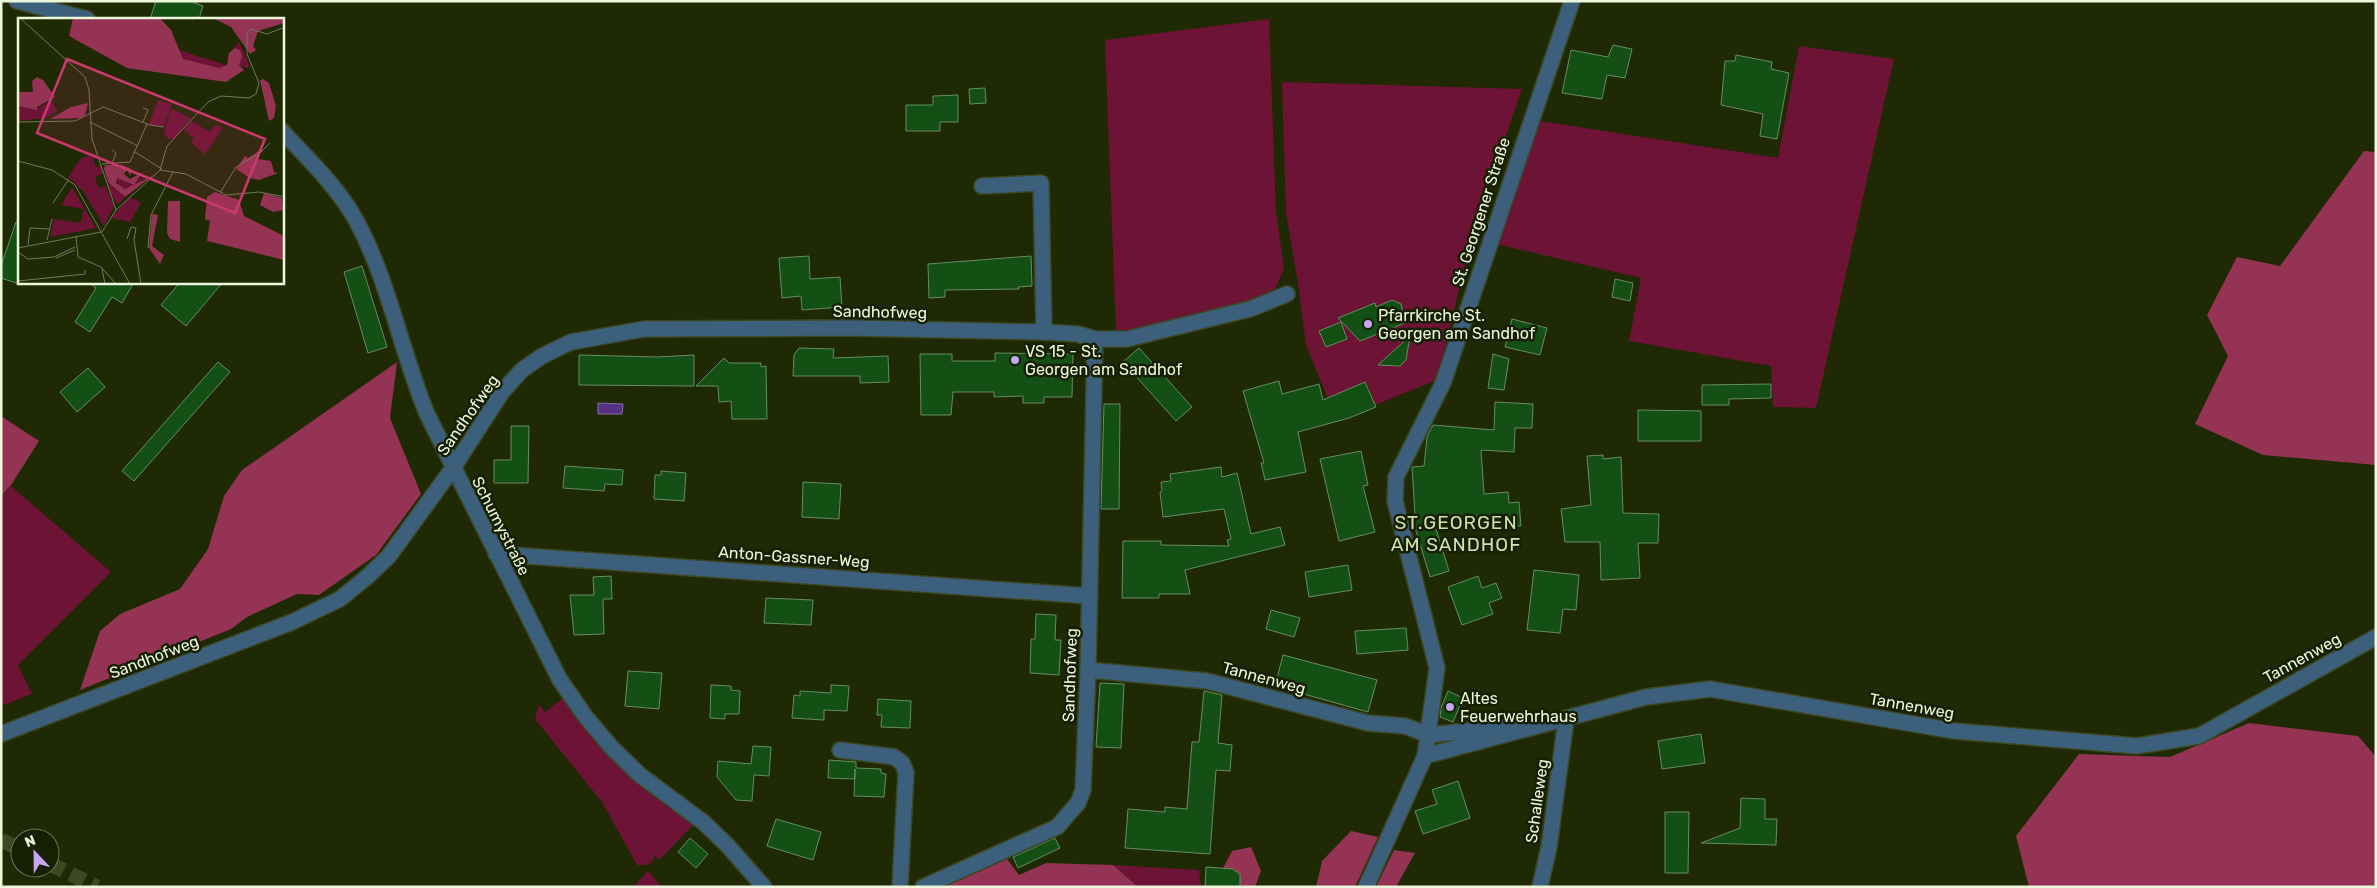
<svg xmlns="http://www.w3.org/2000/svg" width="2377" height="888" viewBox="0 0 2377 888" font-family="Rubik,sans-serif">
	<style>
		.green { fill: #6c1336 }
		.forest { fill: #953354 }
		.water { fill: #593184; stroke: #856c9e }
		.building { fill: #144f14; stroke: #678d64 }
		.lines { fill: none; stroke-linecap: round; stroke-linejoin: round }
		.highway-tunnel { stroke: #3e4823; stroke-width: 15; stroke-dasharray: 15 8; stroke-linecap: butt }
		.street-casing { stroke: #3c4621; stroke-width: 18 }
		.street { stroke: #3c607b; stroke-width: 15 }
		.poi-dot { fill: #c5a6f0; stroke: #161f00; stroke-width: 2 }
		.labels { text-anchor: middle; dominant-baseline: central; stroke-width: 5; stroke-linejoin: round; paint-order: stroke }
		.street-label { font-size: 16px; fill: #edf7db; stroke: #161f00 }
		.poi-label { font-size: 16px; fill: #edf7db; stroke: #161f00; text-anchor: start }
		.quarter-label { font-size: 19px; letter-spacing: 1px; fill: #d0e2ac; stroke: #161f00 }
		.inset-road { fill: none; stroke: #717b59; stroke-width: 1 }
		.view { fill: #c8396e; fill-opacity: 0.15; stroke: #c8396e; stroke-width: 2.5 }
		.inset-edge { fill: none; stroke: #edf7db; stroke-width: 2.5 }
	</style>
	<rect width="100%" height="100%" fill="#1f2903"/>
	<g class="green">
		<polygon points="1269,19 1276,212 1284,268 1276,288 1256,300 1116,333 1105,40"/>
		<polygon points="1799,46 1894,59 1816,408 1773,407 1771,366 1629,341 1641,278 1496,244 1540,121 1778,158"/>
		<polygon points="1282,82 1522,89 1474,228 1437,380 1375,405 1367,383 1328,399 1306,345 1298,283 1286,213"/>
		<polygon points="11,486 111,572 18,665 32,694 1,706 1,496"/>
		<polygon points="564,697 597,744 639,785 693,825 659,860 654,854 654,859 648,865 637,865 602,802 535,719 539,705 545,712"/>
		<polygon points="1113,865 1199,870 1201,887 1138,887"/>
		<polygon points="648,871 662,887 633,887"/>
	</g>
	<g class="forest">
		<polygon points="2364,151 2376,152 2376,465 2263,455 2195,424 2228,356 2207,315 2237,257 2280,266"/>
		<polygon points="397,362 390,418 421,494 376,555 319,595 297,594 247,617 231,629 80,690 100,631 120,614 180,589 208,549 224,496 242,470"/>
		<polygon points="1,416 39,441 11,485 1,496"/>
		<polygon points="2249,723 2358,736 2376,757 2376,887 2029,887 2016,836 2079,754 2170,757"/>
		<polygon points="1351,831 1378,837 1355,887 1316,887 1322,861"/>
		<polygon points="1251,847 1261,871 1255,887 1213,887 1232,851"/>
		<polygon points="1394,850 1415,853 1396,887 1376,887"/>
		<polygon points="1007,859 1019,875 1046,863 1113,865 1138,887 944,887"/>
	</g>
	<polygon class="water" points="598,403 623,404 622,414 598,414"/>
	<g class="building">
		<polygon points="156,1 190,1 203,6 199,19 150,19"/>
		<polygon points="1613,45 1632,49 1625,78 1607,75 1602,99 1562,93 1571,50 1608,57"/>
		<polygon points="1736,55 1772,62 1771,69 1789,73 1777,139 1760,136 1763,114 1721,105 1725,61 1735,61"/>
		<polygon points="985,88 986,103 970,104 969,89"/>
		<polygon points="958,95 958,122 940,122 940,131 906,131 906,105 933,105 933,96"/>
		<polygon points="16,222 19,222 19,284 1,278 1,266"/>
		<polygon points="809,256 810,279 840,277 842,307 802,310 801,296 782,298 779,258"/>
		<polygon points="1031,256 1032,286 1018,287 1019,289 945,290 945,297 929,298 928,264"/>
		<polygon points="362,266 387,347 368,353 344,272"/>
		<polygon points="1615,279 1633,283 1630,301 1612,297"/>
		<polygon points="88,282 134,282 122,303 112,297 90,332 75,322 96,288"/>
		<polygon points="180,282 223,282 186,326 161,305"/>
		<polygon points="1392,300 1401,304 1405,323 1360,341 1338,318 1375,303 1376,307"/>
		<polygon points="1512,319 1547,328 1540,355 1505,347"/>
		<polygon points="1341,322 1347,339 1326,347 1319,331"/>
		<polygon points="1410,336 1406,360 1400,366 1378,365"/>
		<polygon points="799,348 834,349 833,358 888,356 889,382 860,383 860,376 793,376 794,355"/>
		<polygon points="1139,348 1192,407 1176,421 1123,362"/>
		<polygon points="995,353 1073,354 1072,397 1044,397 1044,403 1023,403 1023,396 994,397 994,392 953,392 951,415 921,415 920,354 952,354 952,361 995,361"/>
		<polygon points="1493,354 1509,359 1504,390 1488,388"/>
		<polygon points="579,355 657,357 694,355 694,386 579,385"/>
		<polygon points="724,358 729,363 761,363 761,367 766,366 767,419 732,419 731,401 719,402 718,386 696,386"/>
		<polygon points="218,362 230,372 134,481 122,471"/>
		<polygon points="88,368 105,387 77,412 60,392"/>
		<polygon points="1279,381 1282,394 1319,384 1323,400 1365,382 1376,407 1349,418 1298,432 1306,472 1265,480 1261,463 1264,463 1243,391"/>
		<polygon points="1771,384 1771,398 1729,399 1729,405 1702,405 1702,385"/>
		<polygon points="1495,402 1533,404 1532,428 1515,428 1514,452 1481,450 1484,494 1508,492 1509,503 1519,502 1521,526 1482,528 1481,516 1433,519 1449,571 1430,577 1416,531 1412,467 1424,466 1427,437 1433,425 1494,430"/>
		<polygon points="1104,404 1120,404 1119,509 1101,509"/>
		<polygon points="1638,410 1701,411 1701,441 1638,441"/>
		<polygon points="511,426 529,426 528,483 494,483 494,460 511,460"/>
		<polygon points="1361,451 1368,485 1363,486 1375,532 1339,541 1320,459"/>
		<polygon points="1603,455 1603,459 1621,457 1623,513 1659,514 1658,543 1638,543 1640,578 1601,580 1600,542 1565,542 1561,509 1591,505 1587,456"/>
		<polygon points="565,466 623,470 622,485 605,484 604,491 563,488"/>
		<polygon points="1221,467 1222,477 1237,473 1251,534 1280,527 1285,545 1185,570 1190,594 1159,594 1159,598 1122,598 1123,541 1161,541 1161,545 1229,546 1227,540 1231,539 1224,509 1163,517 1160,492 1162,491 1161,482 1171,481 1170,474"/>
		<polygon points="661,471 686,473 684,501 654,499 655,475 661,475"/>
		<polygon points="803,482 841,484 839,519 802,517"/>
		<polygon points="1348,565 1352,590 1309,597 1305,572"/>
		<polygon points="1534,570 1579,575 1576,610 1563,609 1560,633 1527,630"/>
		<polygon points="611,576 612,599 603,599 604,634 574,635 570,595 594,595 593,577"/>
		<polygon points="1478,576 1482,588 1496,583 1502,598 1489,603 1493,614 1462,625 1448,587"/>
		<polygon points="766,598 813,600 811,625 764,623"/>
		<polygon points="1271,610 1300,618 1294,637 1266,629"/>
		<polygon points="1036,614 1056,615 1055,640 1061,640 1059,675 1030,673 1031,639 1035,639"/>
		<polygon points="1406,628 1408,650 1357,654 1355,631"/>
		<polygon points="1283,655 1377,680 1368,712 1275,686"/>
		<polygon points="628,671 662,673 659,709 625,706"/>
		<polygon points="1100,683 1124,684 1121,748 1096,747"/>
		<polygon points="711,685 731,686 731,690 740,691 739,714 725,714 725,719 710,718"/>
		<polygon points="831,685 849,686 847,711 824,710 824,720 792,718 794,695 800,696 800,691 831,693"/>
		<polygon points="1204,691 1222,695 1218,743 1232,745 1230,771 1216,770 1210,854 1125,848 1128,809 1165,812 1165,807 1187,809 1192,742 1199,742"/>
		<polygon points="1448,691 1463,698 1453,722 1440,717 1441,708"/>
		<polygon points="878,699 911,701 910,728 881,727 882,715 877,715"/>
		<polygon points="1701,734 1705,763 1662,769 1658,741"/>
		<polygon points="753,746 771,747 769,776 754,775 752,801 736,800 717,777 718,761 751,764"/>
		<polygon points="829,760 856,762 856,768 881,769 881,773 886,774 884,797 854,796 855,769 855,779 828,778"/>
		<polygon points="1458,781 1470,818 1423,834 1415,811 1437,804 1432,790"/>
		<polygon points="1741,798 1765,799 1765,819 1777,819 1776,845 1701,843 1740,828"/>
		<polygon points="1665,812 1689,812 1688,873 1665,873"/>
		<polygon points="776,819 821,832 813,860 767,846"/>
		<polygon points="690,838 708,854 696,868 678,852"/>
		<polygon points="1055,838 1060,848 1018,868 1013,857"/>
		<polygon points="1206,867 1233,869 1240,874 1240,887 1205,887"/>
	</g>
	<g class="lines">
		<g class="highway-tunnel">
			<polyline points="1,840 20,849"/>
			<polyline points="50,864 97,887"/>
		</g>
		<defs>
			<g id="street">
				<polyline points="17,1 87,19"/>
				<path d="M282,131C309,160 338,187 357,222C389,282 401,351 427,414L560,680L585,716L612,748L640,775L703,822L728,846L764,887"/>
				<polyline points="982,186 1041,183 1044,332"/>
				<polyline points="496,554 1090,596"/>
				<polyline points="1088,670 1207,681 1368,723 1405,726 1429,735 1513,726"/>
				<polyline points="1,734 292,622 340,599 367,577 389,556 453,468 502,392 522,370 542,356 571,342 644,329 851,328 1044,332 1078,334 1095,339 1127,339 1250,309 1287,294"/>
				<polyline points="840,750 894,757 902,763 906,772 900,887"/>
				<polyline points="1425,756 1646,697 1710,689 1954,731 2137,746 2199,736 2376,637"/>
				<polyline points="923,887 1057,827 1078,803 1083,790 1088,670 1095,339"/>
				<polyline points="1366,887 1425,756 1437,668 1395,501 1396,477 1443,383 1572,1"/>
				<polyline points="1540,887 1549,847 1566,720"/>
			</g>
		</defs>
		<use href="#street" class="street-casing"/>
		<use href="#street" class="street"/>
	</g>
	<g class="poi-dot">
		<circle cx="1368" cy="324" r="5"/>
		<circle cx="1015" cy="360" r="5"/>
		<circle cx="1450" cy="707" r="5"/>
	</g>
	<g class="labels">
		<g class="street-label">
			<text transform="translate(1481 212) rotate(-72)">St. Georgener Straße</text>
			<text transform="translate(880 312) rotate(1)">Sandhofweg</text>
			<text transform="translate(468 415) rotate(-55)">Sandhofweg</text>
			<text transform="translate(501 526) rotate(63)">Schumystraße</text>
			<text transform="translate(794 557) rotate(4)">Anton-Gassner-Weg</text>
			<text transform="translate(154 657) rotate(-21)">Sandhofweg</text>
			<text transform="translate(2302 658) rotate(-29)">Tannenweg</text>
			<text transform="translate(1070 675) rotate(-88)">Sandhofweg</text>
			<text transform="translate(1264 678) rotate(15)">Tannenweg</text>
			<text transform="translate(1912 706) rotate(10)">Tannenweg</text>
			<text transform="translate(1537 801) rotate(-82)">Schalleweg</text>
		</g>
		<g class="poi-label">
			<text x="1378" y="315">Pfarrkirche St.<tspan x="1378" dy="18">Georgen am Sandhof</tspan></text>
			<text x="1025" y="351">VS 15 - St.<tspan x="1025" dy="18">Georgen am Sandhof</tspan></text>
			<text x="1460" y="698">Altes<tspan x="1460" dy="18">Feuerwehrhaus</tspan></text>
		</g>
		<g class="quarter-label">
			<text x="1456" y="522">ST.GEORGEN<tspan x="1456" dy="22">AM SANDHOF</tspan></text>
		</g>
	</g>
	<g transform="translate(18 18)">
		<rect width="266" height="266" fill="#1f2903"/>
		<path d="M221,24L232,48L229,50L221,47L217,30L211,35ZM160,32L209,47L201,50L183,48L165,41ZM33,82L39,93L28,100L0,103V88L19,91ZM140,82L154,86L146,108L131,107ZM153,91L173,100L156,121H150L146,114ZM173,103L192,114L198,106L205,110L187,136L173,125L176,120L166,112ZM74,136L78,149L84,148V156L77,159L80,169L87,168L96,188L86,208L65,173L50,159L62,141ZM124,159L127,160L112,171L102,169L98,162L102,160L115,167ZM90,164L107,179L100,187L91,175ZM54,169L78,210L32,219L36,201L62,205L66,191L43,187ZM112,179L123,185L112,204L93,200Z" fill="#6c1336"/>
		<path d="M55,0H142L153,12L165,41L201,50L209,47L211,35L217,30L222,32L224,38L221,47L226,52L208,64L109,50L51,18ZM195,0H266V5L240,13L235,28L238,32L232,36L213,9ZM19,59L25,62L37,79L19,89V92L0,88V74H15L14,63ZM245,61L251,65L258,88L256,100L251,103L242,62ZM70,85L67,97L62,100L32,101L53,89ZM241,133L240,141L253,143L256,154L260,155L241,162L232,160L218,151L227,138L230,140ZM104,147L113,151V158L109,152L106,156L112,161L125,154L116,167L99,160L98,165L107,171L136,157L107,179L90,164L86,151L87,147ZM197,174L221,182L226,198L266,218V242L189,223L192,203L187,201L189,179ZM246,175L264,180L266,199L265,192L255,194L242,187ZM150,183H162V224L152,221L149,215ZM134,196L140,197L134,228L146,237L142,246L131,230Z" fill="#953354"/>
		<path class="inset-road" d="M2,0L67,59L71,72L74,121L98,192L84,214M125,90L130,92L125,104M0,104L57,103L85,89L132,107L146,109M72,104L120,128M94,132L98,135L94,146M117,134L144,151M0,143L34,152L57,167L112,266M84,146L112,144L129,106M142,152L168,156L208,177L241,174L267,179M202,175L218,149L242,135L252,125M35,185L51,161M98,192L142,152L149,128L190,84L203,78L231,80L238,76L241,65L229,36V14L233,11L249,16L267,9M58,218L60,239L83,249L98,266M109,221L113,209L118,210L116,222L123,266M29,222L34,201M10,227L12,210L31,211M0,230L83,214M130,230L133,197L155,154M0,234L10,241L36,239L57,229M38,240L57,232M84,251L87,266M0,263L67,256V252"/>
		<path class="view" d="M49,41L247,121L217,195L19,115Z"/>
		<rect width="266" height="266" class="inset-edge"/>
	</g>
	<rect width="2377" height="888" fill="none" stroke="#edf7db" stroke-width="5"/>
	<g transform="translate(35 853) rotate(338)"><circle r="24" fill="#161f00" stroke="#6c7558"/>
	<path d="M0-4L9 19L0 12L-9 19Z" fill="#c5a6f0"/>
	<text y="-8" font-size="14" font-weight="bold" text-anchor="middle" fill="#edf7db">N</text>
	</g>
</svg>
